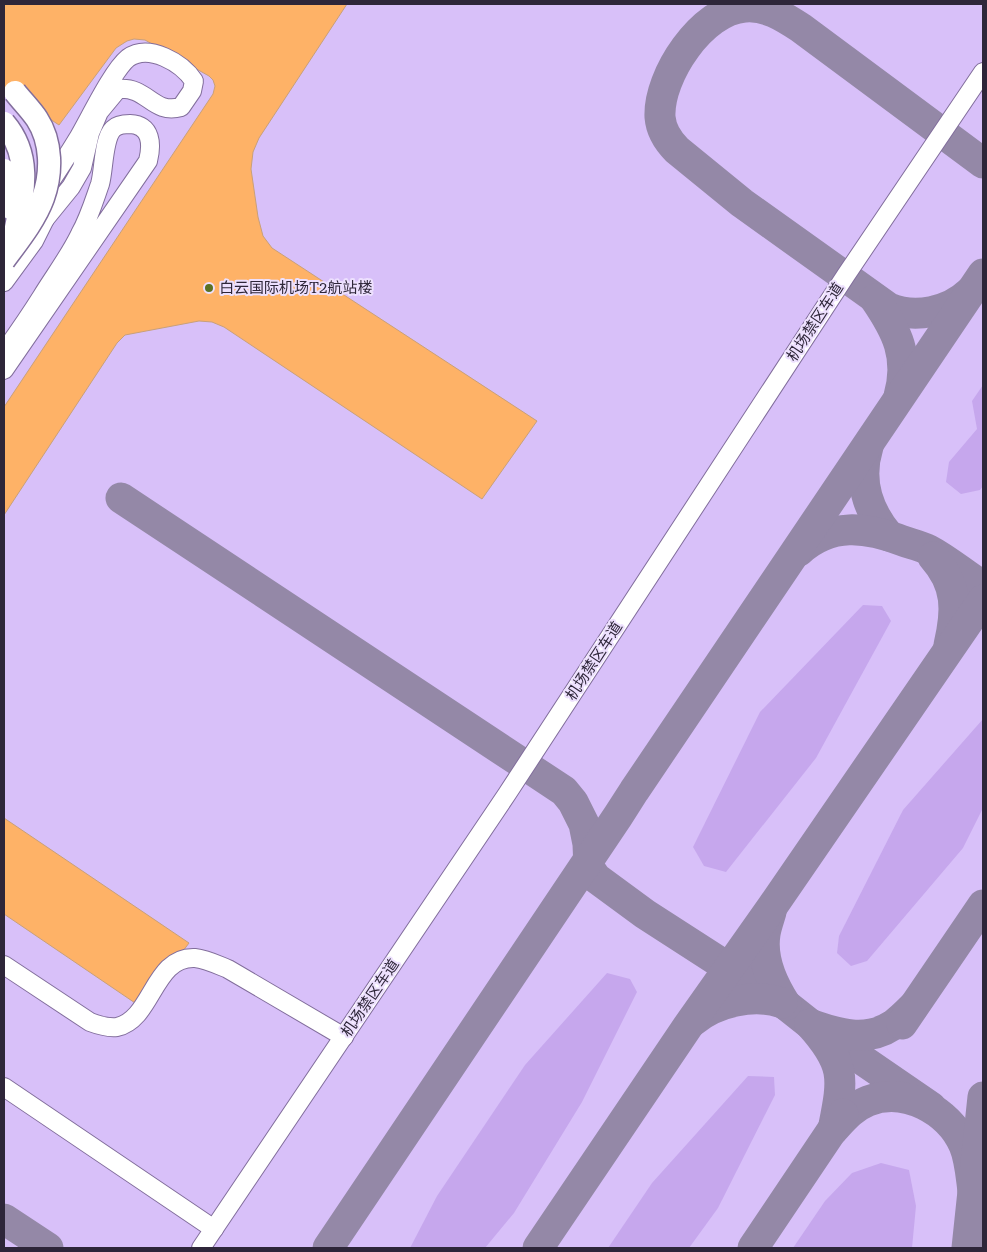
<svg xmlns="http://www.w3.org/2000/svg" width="987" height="1252" viewBox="0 0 987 1252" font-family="'Roboto Serif','Noto Sans SC',serif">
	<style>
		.built { fill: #d8c0f9 }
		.green { fill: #c6a7ed }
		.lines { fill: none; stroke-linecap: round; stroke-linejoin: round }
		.taxiway { stroke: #9488a7; stroke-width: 31 }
		.building { fill: #feb267; stroke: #c9a079 }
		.minor-casing { stroke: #826e9c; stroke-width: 20 }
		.minor { stroke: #fff; stroke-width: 18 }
		.major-bridge-casing { stroke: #826e9c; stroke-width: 25; stroke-linecap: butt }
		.major-bridge { stroke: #fff; stroke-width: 22 }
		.poi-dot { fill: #5a7223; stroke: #ede0fe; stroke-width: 2 }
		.labels { text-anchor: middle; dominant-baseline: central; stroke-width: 4; stroke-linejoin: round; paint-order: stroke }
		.poi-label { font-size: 15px; fill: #2e2639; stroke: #ede0fe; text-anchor: start }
		.street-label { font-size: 15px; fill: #2e2639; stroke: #ede0fe }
	</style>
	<rect width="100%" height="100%" fill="#e1d1f9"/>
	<rect class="built" x="4" y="4" width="979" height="1244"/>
	<g class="green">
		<polygon points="983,385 983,486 980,490 961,494 946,482 949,462 977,429 972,401"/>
		<polygon points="863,605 882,606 891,621 816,758 726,872 704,866 693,847 760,712"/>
		<polygon points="983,719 983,808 963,848 867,961 851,966 837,953 839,936 903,810"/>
		<polygon points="607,973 630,979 637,992 582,1102 514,1213 485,1248 410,1248 437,1196 525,1065"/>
		<polygon points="748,1076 774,1077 775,1095 718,1208 689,1248 608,1248 652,1183"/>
		<polygon points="881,1163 909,1170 916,1206 912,1248 793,1248 825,1201 852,1173"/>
	</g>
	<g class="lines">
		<g class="taxiway">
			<path d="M970,292C949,312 915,319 889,308L742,203L677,150C668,141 661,129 660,117C658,76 702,10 745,7C766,5 784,17 801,28L983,163"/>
			<path d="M875,299C897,331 910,357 899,396"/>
			<path d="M868,447C858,479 867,510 889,536"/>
			<polyline points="121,498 564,791 573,802 584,824 588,844 589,868 596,878 645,914 786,1005 810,1024 931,1107"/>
			<path d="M799,551C831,522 866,527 903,541C912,544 921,546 929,550C948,560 965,575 983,586"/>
			<path d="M933,557C958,585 957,611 949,645"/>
			<path d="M771,912C769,919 766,927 765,934C761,959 773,985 786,1005"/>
			<path d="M913,1007C907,1013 900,1020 893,1025C866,1043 838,1034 810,1024C847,1065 843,1079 833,1130C843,1119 853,1107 868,1101C905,1086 949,1111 964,1145C970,1159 971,1176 973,1191"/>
			<path d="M693,1021C716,1002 754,993 782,1003"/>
			<polyline points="902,1024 983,905"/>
			<polyline points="4,1219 48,1248"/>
			<polyline points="328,1248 618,816 634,791 983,274"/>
			<polyline points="538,1248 688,1026 772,907 983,600"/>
			<polyline points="753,1248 843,1114"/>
			<polyline points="967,1248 983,1097"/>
		</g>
	</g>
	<g class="building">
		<polygon points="4,4 347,4 259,138 253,152 251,169 258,217 263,236 272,248 537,421 482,499 224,327 212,322 199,321 125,335 117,343 4,515 4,407 213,94 215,86 213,80 209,76 145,40 134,39 127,41 116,48 59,125 4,88"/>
		<polygon points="4,818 189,943 141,1007 4,914"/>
	</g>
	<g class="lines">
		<defs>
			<g id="minor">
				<path d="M45,219L71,187L82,168L90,133L99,112L118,89C148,86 152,115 181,107L192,91L194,81C182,63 149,43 128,58C112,71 89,120 77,140C68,155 58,170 48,185"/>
				<polyline points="4,282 34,241 45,219 44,208"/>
				<path d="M4,352C17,334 30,315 42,296C55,275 70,255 80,234C89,218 94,201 100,184C104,171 103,139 113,129C117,125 125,124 130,124C152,125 152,145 148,161L4,370"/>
				<path d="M4,965L90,1022C98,1025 108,1028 117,1027C153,1019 153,956 195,958C206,959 218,965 228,969L344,1037"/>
				<polyline points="4,1087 214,1229"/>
				<polyline points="201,1248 507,794 846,275 983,72"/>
			</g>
		</defs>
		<use href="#minor" class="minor-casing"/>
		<use href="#minor" class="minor"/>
		<defs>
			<g id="major-bridge">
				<path d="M4,123C34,158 22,197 14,237"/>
				<polyline points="4,170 9,182 12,209"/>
				<path d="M4,260C18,241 35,220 43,198C52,173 52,142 37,119C31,110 22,101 15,92"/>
			</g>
		</defs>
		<use href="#major-bridge" class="major-bridge-casing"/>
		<use href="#major-bridge" class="major-bridge"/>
	</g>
	<circle class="poi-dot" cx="209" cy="288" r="5"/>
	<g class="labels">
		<g class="poi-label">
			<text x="219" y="288">白云国际机场T2航站楼</text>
		</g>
		<g class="street-label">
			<text transform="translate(815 322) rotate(-57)">机场禁区车道</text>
			<text transform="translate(594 661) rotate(-57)">机场禁区车道</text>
			<text transform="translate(370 998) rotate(-56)">机场禁区车道</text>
		</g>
	</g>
	<rect width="987" height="1252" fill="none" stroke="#2e2639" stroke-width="10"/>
</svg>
